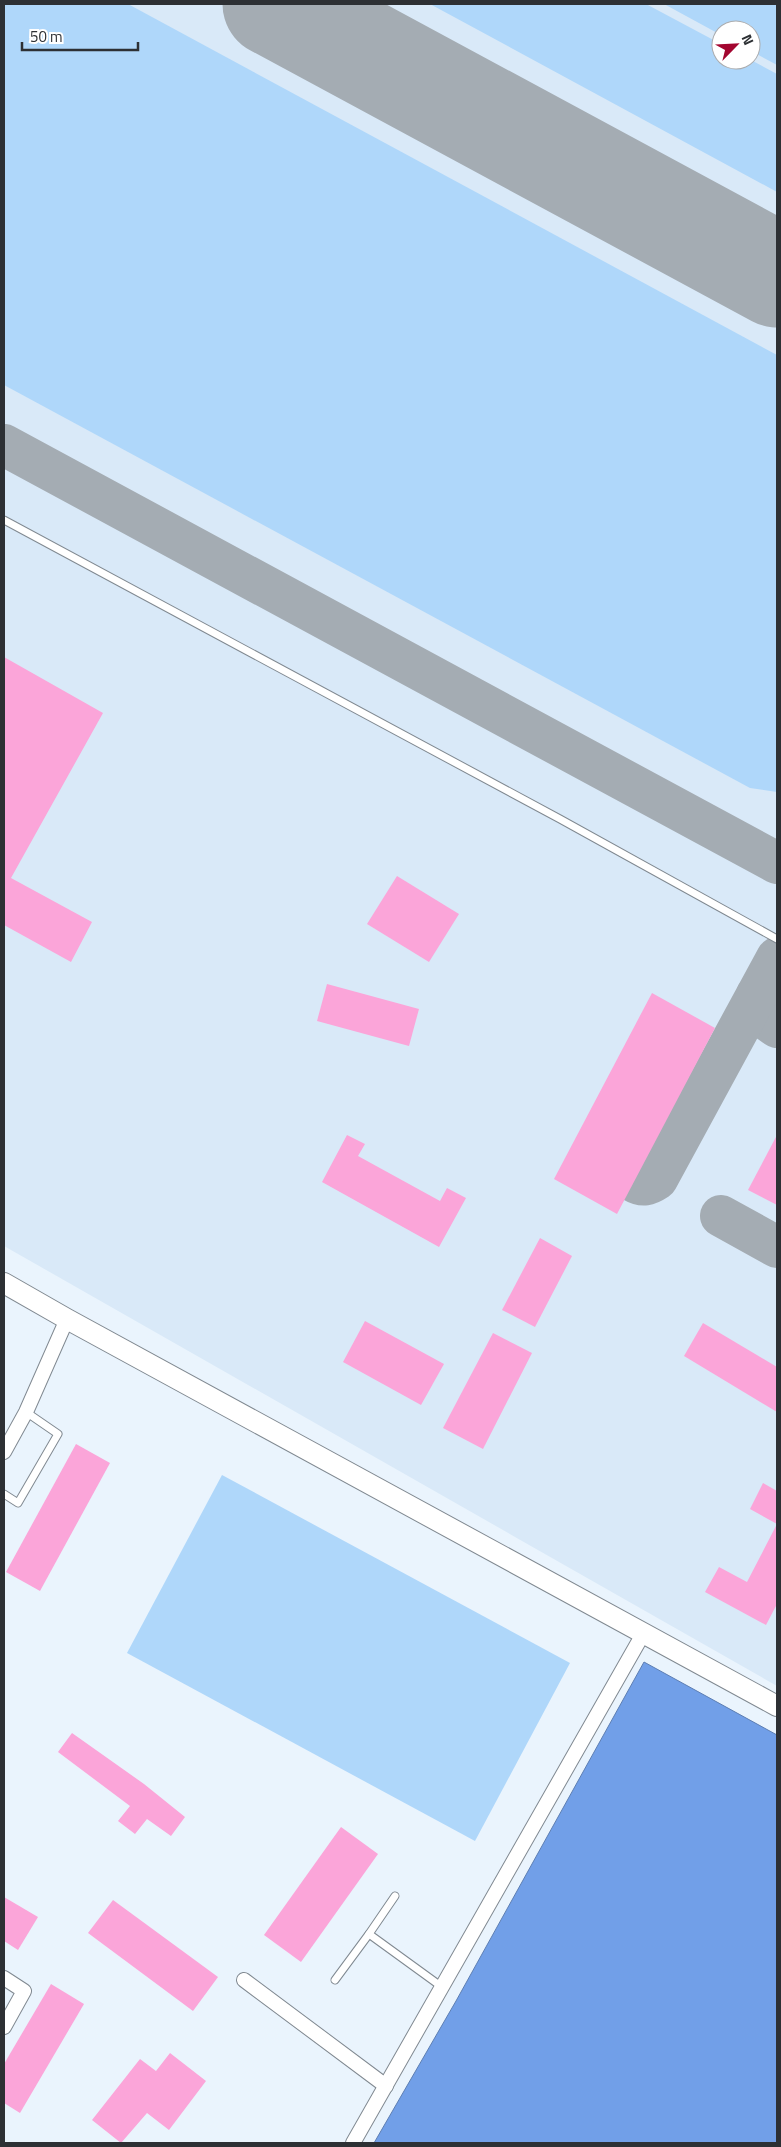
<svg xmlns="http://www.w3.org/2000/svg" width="781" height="2147" viewBox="0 0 781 2147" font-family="'Titillium Web',sans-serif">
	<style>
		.built { fill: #d9e9f8; fill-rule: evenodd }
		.green { fill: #afd7fa }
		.water { fill: #719fe8; stroke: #5d7eb2 }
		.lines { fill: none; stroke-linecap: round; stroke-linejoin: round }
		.taxiway { stroke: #a4acb3; stroke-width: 42 }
		.runway { stroke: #a4acb3; stroke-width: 105 }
		.building { fill: #fba5d9 }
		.lane-casing { stroke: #808991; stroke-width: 9 }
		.street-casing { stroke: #808991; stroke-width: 16 }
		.secondary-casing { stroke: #808991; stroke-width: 22 }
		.lane { stroke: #fff; stroke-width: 7 }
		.street { stroke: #fff; stroke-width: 14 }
		.secondary { stroke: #fff; stroke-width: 20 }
	</style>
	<rect width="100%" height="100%" fill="#eaf4fd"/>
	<path class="built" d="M4,4H777V1686L4,1246ZM721,30H751V60H721Z"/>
	<g class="green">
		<polygon points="4,4 128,4 777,355 777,792 750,788 4,385"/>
		<polygon points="430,4 646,4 721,44 721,60 751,60 777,74 777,192"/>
		<polygon points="664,4 777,4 777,65 751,51 751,30 721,30 721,35"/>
		<polygon points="222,1475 570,1663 475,1841 127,1653"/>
	</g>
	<polygon class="water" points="644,1662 777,1735 777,2143 374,2143 456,2001"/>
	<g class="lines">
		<g class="taxiway">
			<polyline points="4,445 777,863"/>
			<polyline points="757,995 763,1017 777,1027"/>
			<path d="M633,1181C643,1187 648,1185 657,1179L777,958"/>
			<polyline points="721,1216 777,1247"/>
		</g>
		<polyline class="runway" points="275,4 777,275"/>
	</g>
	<g class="building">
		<polygon points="4,657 103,713 11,878 92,922 71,962 4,925"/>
		<polygon points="397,876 459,914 429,962 367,924"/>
		<polygon points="327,984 419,1009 409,1046 317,1021"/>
		<polygon points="652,993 715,1028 617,1214 554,1179"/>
		<polygon points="347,1135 365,1144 358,1156 440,1201 447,1188 466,1198 439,1247 322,1182"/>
		<polygon points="777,1135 777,1205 748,1190"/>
		<polygon points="540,1238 572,1256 535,1327 502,1310"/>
		<polygon points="365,1321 444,1364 421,1405 343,1362"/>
		<polygon points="703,1323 777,1367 777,1412 684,1356"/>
		<polygon points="493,1333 532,1353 483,1449 443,1428"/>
		<polygon points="76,1444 110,1463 40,1591 6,1572"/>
		<polygon points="763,1483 777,1491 777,1604 766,1625 705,1592 719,1567 747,1582 777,1524 750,1509"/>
		<polygon points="72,1733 144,1784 185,1817 171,1836 147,1819 135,1834 118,1821 130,1806 58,1752"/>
		<polygon points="341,1827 378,1854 301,1962 264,1935"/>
		<polygon points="4,1897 38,1917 18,1950 4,1941"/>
		<polygon points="113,1900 218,1977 193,2011 88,1933"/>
		<polygon points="51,1984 84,2004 20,2113 4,2103 4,2064"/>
		<polygon points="170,2053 206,2081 169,2130 147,2113 121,2143 92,2120 140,2059 156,2071"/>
	</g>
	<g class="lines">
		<defs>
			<g id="lane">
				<polyline points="4,520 560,819 777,939"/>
				<polyline points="4,1494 18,1503 58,1434 26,1412"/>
				<polyline points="395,1896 369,1934 442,1987"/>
				<polyline points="335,1980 369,1934"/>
			</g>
			<g id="street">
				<polyline points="4,1452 26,1412 67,1319"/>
				<polyline points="4,1978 24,1991 4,2027"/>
				<polyline points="244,1980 386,2086"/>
				<polyline points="353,2143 643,1634"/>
			</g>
			<polyline id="secondary" points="4,1283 67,1319 777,1706"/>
		</defs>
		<use href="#lane" class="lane-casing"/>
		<use href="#street" class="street-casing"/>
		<use href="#secondary" class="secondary-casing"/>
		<use href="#lane" class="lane"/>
		<use href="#street" class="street"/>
		<use href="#secondary" class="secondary"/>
	</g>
	<rect width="781" height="2147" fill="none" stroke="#2d3034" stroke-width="10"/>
	<g transform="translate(736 45) rotate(66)"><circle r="24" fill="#ffffff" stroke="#abacae"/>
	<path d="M0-4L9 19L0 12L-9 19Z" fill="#a30630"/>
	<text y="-8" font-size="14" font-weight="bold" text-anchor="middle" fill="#2d3034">N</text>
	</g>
	<path d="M22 42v8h116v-8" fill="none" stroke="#2d3034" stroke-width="2.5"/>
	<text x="30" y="42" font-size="15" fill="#2d3034" stroke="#ffffff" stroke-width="4" paint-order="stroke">50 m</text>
</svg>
